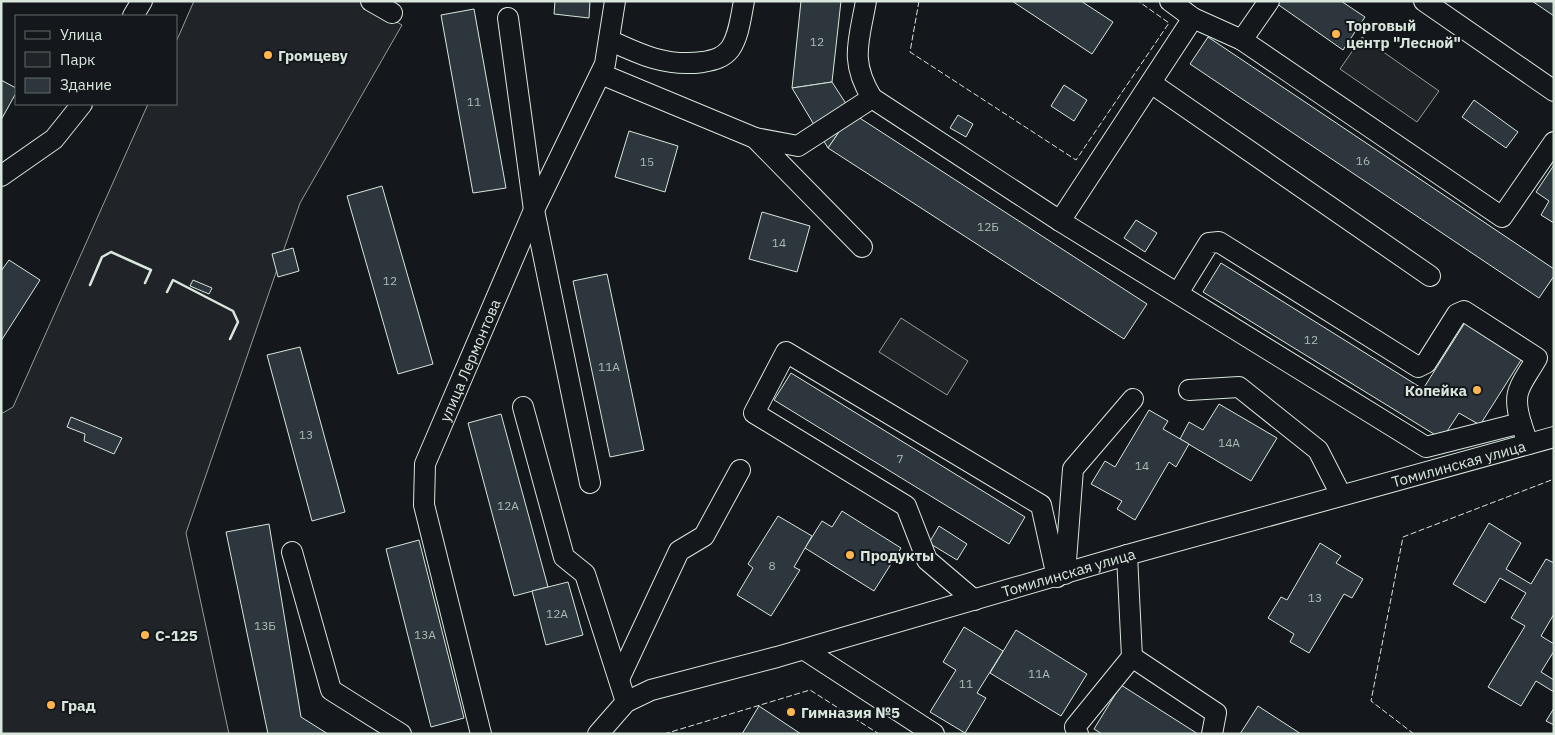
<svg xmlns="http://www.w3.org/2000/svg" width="1555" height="735" viewBox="0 0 1555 735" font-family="'IBM Plex Sans',sans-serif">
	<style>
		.green { fill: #202428; stroke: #939e99 }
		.building { fill: #2c363c; stroke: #d8e6dc }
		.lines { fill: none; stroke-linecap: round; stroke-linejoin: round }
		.minor-casing { stroke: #d8e6dc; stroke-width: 22 }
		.minor { stroke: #14181c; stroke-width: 20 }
		.fence { stroke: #d8e6dc; stroke-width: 1; stroke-dasharray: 6 2.5; stroke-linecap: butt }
		.wall { stroke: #d8e6dc; stroke-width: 2.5 }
		.poi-dot { fill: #ffb74d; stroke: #14181c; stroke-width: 2 }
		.labels { text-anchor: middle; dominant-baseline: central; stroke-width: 4; stroke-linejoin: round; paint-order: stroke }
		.number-label { font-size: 12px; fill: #adbab4 }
		.poi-label { font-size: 15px; font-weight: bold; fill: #d8e6dc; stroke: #14181c; text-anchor: start }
		.street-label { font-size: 15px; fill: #d8e6dc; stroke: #14181c }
	</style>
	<rect width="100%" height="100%" fill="#14181c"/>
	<g class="green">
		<polygon points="194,1 359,1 402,25 300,203 186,533 229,734 1,734 1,414 13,407 148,104 176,104 176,42"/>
		<polygon points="1362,37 1439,91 1417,122 1340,69"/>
		<polygon points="901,318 968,361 947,395 879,352"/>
	</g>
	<g class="building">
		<polygon points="555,1 590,1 589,18 554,14"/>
		<polygon points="801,1 841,1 832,82 792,88"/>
		<polygon points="1012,1 1081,1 1113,22 1092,54"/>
		<polygon points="1273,1 1341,1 1365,17 1343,50"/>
		<polygon points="1532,1 1554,1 1554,16"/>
		<polygon points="474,9 506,188 473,193 441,15"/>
		<polygon points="1208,37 1554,269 1554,276 1539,298 1190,64"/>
		<polygon points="1,80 16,88 16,93 1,120"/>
		<polygon points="832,82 852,113 828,148 792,88"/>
		<polygon points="1064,85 1087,100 1074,121 1051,106"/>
		<polygon points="1474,100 1518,132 1506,148 1462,117"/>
		<polygon points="852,113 1147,304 1124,339 828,148"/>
		<polygon points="958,115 973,124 966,137 950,128"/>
		<polygon points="629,131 678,146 665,192 615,177"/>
		<polygon points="1554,165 1554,223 1541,215 1549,201 1536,192"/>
		<polygon points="382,186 433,364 398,374 347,196"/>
		<polygon points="762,212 810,226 797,272 749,259"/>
		<polygon points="1136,220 1157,233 1145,252 1124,238"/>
		<polygon points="293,248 299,271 278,277 272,254"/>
		<polygon points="9,260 40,280 1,341 1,271"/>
		<polygon points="1221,263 1423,389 1466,321 1523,357 1480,425 1459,413 1442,439 1203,292"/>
		<polygon points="607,274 644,450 610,457 573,281"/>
		<polygon points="193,280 212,288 209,294 190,286"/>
		<polygon points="300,347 345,512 312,521 267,355"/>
		<polygon points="791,373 1025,517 1009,544 774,400"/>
		<polygon points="1219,404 1277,438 1251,481 1180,439 1189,422 1203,430"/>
		<polygon points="1149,410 1168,421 1163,429 1189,444 1176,467 1169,462 1135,520 1117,509 1122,501 1091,484 1105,461 1115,467"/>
		<polygon points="501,414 548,587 514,596 468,423"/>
		<polygon points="71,417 122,438 114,454 84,441 85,434 67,427"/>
		<polygon points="842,511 901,548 874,591 805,548 822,521 832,527"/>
		<polygon points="778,516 812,536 794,567 800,570 771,616 737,595 753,568 748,564"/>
		<polygon points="1489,523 1521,543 1506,569 1531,584 1546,559 1554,563 1554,614 1541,636 1554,644 1554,651 1541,672 1554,680 1554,692 1536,681 1521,706 1488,687 1525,626 1511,618 1526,593 1500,578 1485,603 1453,584"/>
		<polygon points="269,524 301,717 328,734 268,734 226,532"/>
		<polygon points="939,526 967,544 957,560 929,543"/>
		<polygon points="419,540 464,718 431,727 386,549"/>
		<polygon points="1320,543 1341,556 1336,563 1363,579 1352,598 1344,594 1309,653 1290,642 1294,634 1268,618 1281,597 1287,600"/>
		<polygon points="568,582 583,635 546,645 532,591"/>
		<polygon points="964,627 1003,651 977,693 986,698 965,733 930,712 956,670 943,662"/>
		<polygon points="1016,630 1087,674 1061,716 990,673"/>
		<polygon points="1121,685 1198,734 1102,734 1094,729"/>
		<polygon points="759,706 801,734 742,734"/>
		<polygon points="1258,706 1301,734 1240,734"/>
		<polygon points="1554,708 1554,725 1546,721"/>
	</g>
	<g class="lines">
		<defs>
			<g id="minor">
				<polyline points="371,1 392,13"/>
				<path d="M866,1C859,41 849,61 872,98L1060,221L1426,447L1521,423L1528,444"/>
				<polyline points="1170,1 1193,18 1242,40 1502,217 1554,142"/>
				<polyline points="1424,1 1554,91"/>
				<polyline points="133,16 142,1"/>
				<polyline points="508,18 534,210 590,483"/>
				<path d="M609,40C641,55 667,67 703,62C714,60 723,58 730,49C739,36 741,16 744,1"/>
				<polyline points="1242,40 1269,1"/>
				<polyline points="601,74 755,138"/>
				<polyline points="1151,83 1430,276"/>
				<polyline points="1,176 54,139 82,104"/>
				<polyline points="1060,221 1193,18"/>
				<polyline points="862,247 755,138 798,146 872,98"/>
				<path d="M1178,293L1209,243L1219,242L1418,367L1426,363L1457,314L1464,311L1537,358C1521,386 1511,390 1521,423"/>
				<polyline points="1189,390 1239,387 1318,450 1341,495"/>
				<polyline points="523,407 564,557 585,574 626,702"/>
				<polyline points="292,552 331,690 401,734"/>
				<polyline points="1065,574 1073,469 1133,399"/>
				<polyline points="974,600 927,560 906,506 754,413 786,352 1041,505 1057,577"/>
				<polyline points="805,650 934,734"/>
				<polyline points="1132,657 1216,713 1212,734"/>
				<polyline points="619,679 679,551 704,536 740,470"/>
				<path id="s1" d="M481,734L424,505L425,464L534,210L605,64L615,1"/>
				<path id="s2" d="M598,734L626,702L651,690L777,657L1127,555L1554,437"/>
				<polyline points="1078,734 1075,727 1132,657 1127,555"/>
			</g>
		</defs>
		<use href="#minor" class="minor-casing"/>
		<use href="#minor" class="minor"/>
		<g class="fence">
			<polyline points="919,1 910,52 1076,160 1169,23 1138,1"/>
			<polyline points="664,734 810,690 879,734"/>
			<polyline points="1414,734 1371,701 1403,537 1554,479"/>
		</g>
		<g class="wall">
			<polyline points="90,285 102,257 111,252 151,270 145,283"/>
			<polyline points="167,292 173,280 233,311 238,322 230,339"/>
		</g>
	</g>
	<g class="poi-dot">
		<circle cx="1336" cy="34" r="5"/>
		<circle cx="268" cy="55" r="5"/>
		<circle cx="1477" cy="390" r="5"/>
		<circle cx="850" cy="555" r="5"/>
		<circle cx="145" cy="635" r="5"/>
		<circle cx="51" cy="705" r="5"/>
		<circle cx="791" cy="712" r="5"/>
	</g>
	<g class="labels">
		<g class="number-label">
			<text x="817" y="41">12</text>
			<text x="474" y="101">11</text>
			<text x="1363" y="160">16</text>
			<text x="647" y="161">15</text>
			<text x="988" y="226">12Б</text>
			<text x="779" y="242">14</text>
			<text x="390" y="280">12</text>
			<text x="1311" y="339">12</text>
			<text x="609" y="366">11А</text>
			<text x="306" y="434">13</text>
			<text x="1229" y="442">14А</text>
			<text x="900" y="458">7</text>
			<text x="1142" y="465">14</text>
			<text x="508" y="505">12А</text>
			<text x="772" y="565">8</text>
			<text x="1315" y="597">13</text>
			<text x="557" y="613">12А</text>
			<text x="265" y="625">13Б</text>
			<text x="425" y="634">13А</text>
			<text x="1039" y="673">11А</text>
			<text x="966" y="683">11</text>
		</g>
		<g class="poi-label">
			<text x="1346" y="25">Торговый<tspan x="1346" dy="17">центр "Лесной"</tspan></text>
			<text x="278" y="55">Громцеву</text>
			<text x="1467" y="390" text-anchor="end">Копейка</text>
			<text x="860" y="555">Продукты</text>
			<text x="155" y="635">С-125</text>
			<text x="61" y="705">Град</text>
			<text x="801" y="712">Гимназия №5</text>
		</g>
		<g class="street-label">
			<text stroke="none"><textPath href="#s1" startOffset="390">улица Лермонтова</textPath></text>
			<text stroke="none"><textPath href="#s2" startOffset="909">Томилинская улица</textPath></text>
			<text stroke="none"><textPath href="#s2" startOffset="504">Томилинская улица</textPath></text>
		</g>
	</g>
	<rect width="1555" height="735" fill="none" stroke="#d8e6dc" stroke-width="5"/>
	<rect x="15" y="15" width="162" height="90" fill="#14181c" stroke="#626a69"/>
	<rect x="25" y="31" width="25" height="8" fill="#14181c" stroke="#626a69"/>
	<text x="60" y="40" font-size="15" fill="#d8e6dc">Улица</text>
	<rect x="25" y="52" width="25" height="15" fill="#202428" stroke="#626a69"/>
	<text x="60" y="65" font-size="15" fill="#d8e6dc">Парк</text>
	<rect x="25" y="78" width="25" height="15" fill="#2c363c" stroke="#626a69"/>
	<text x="60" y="90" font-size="15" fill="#d8e6dc">Здание</text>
</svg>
